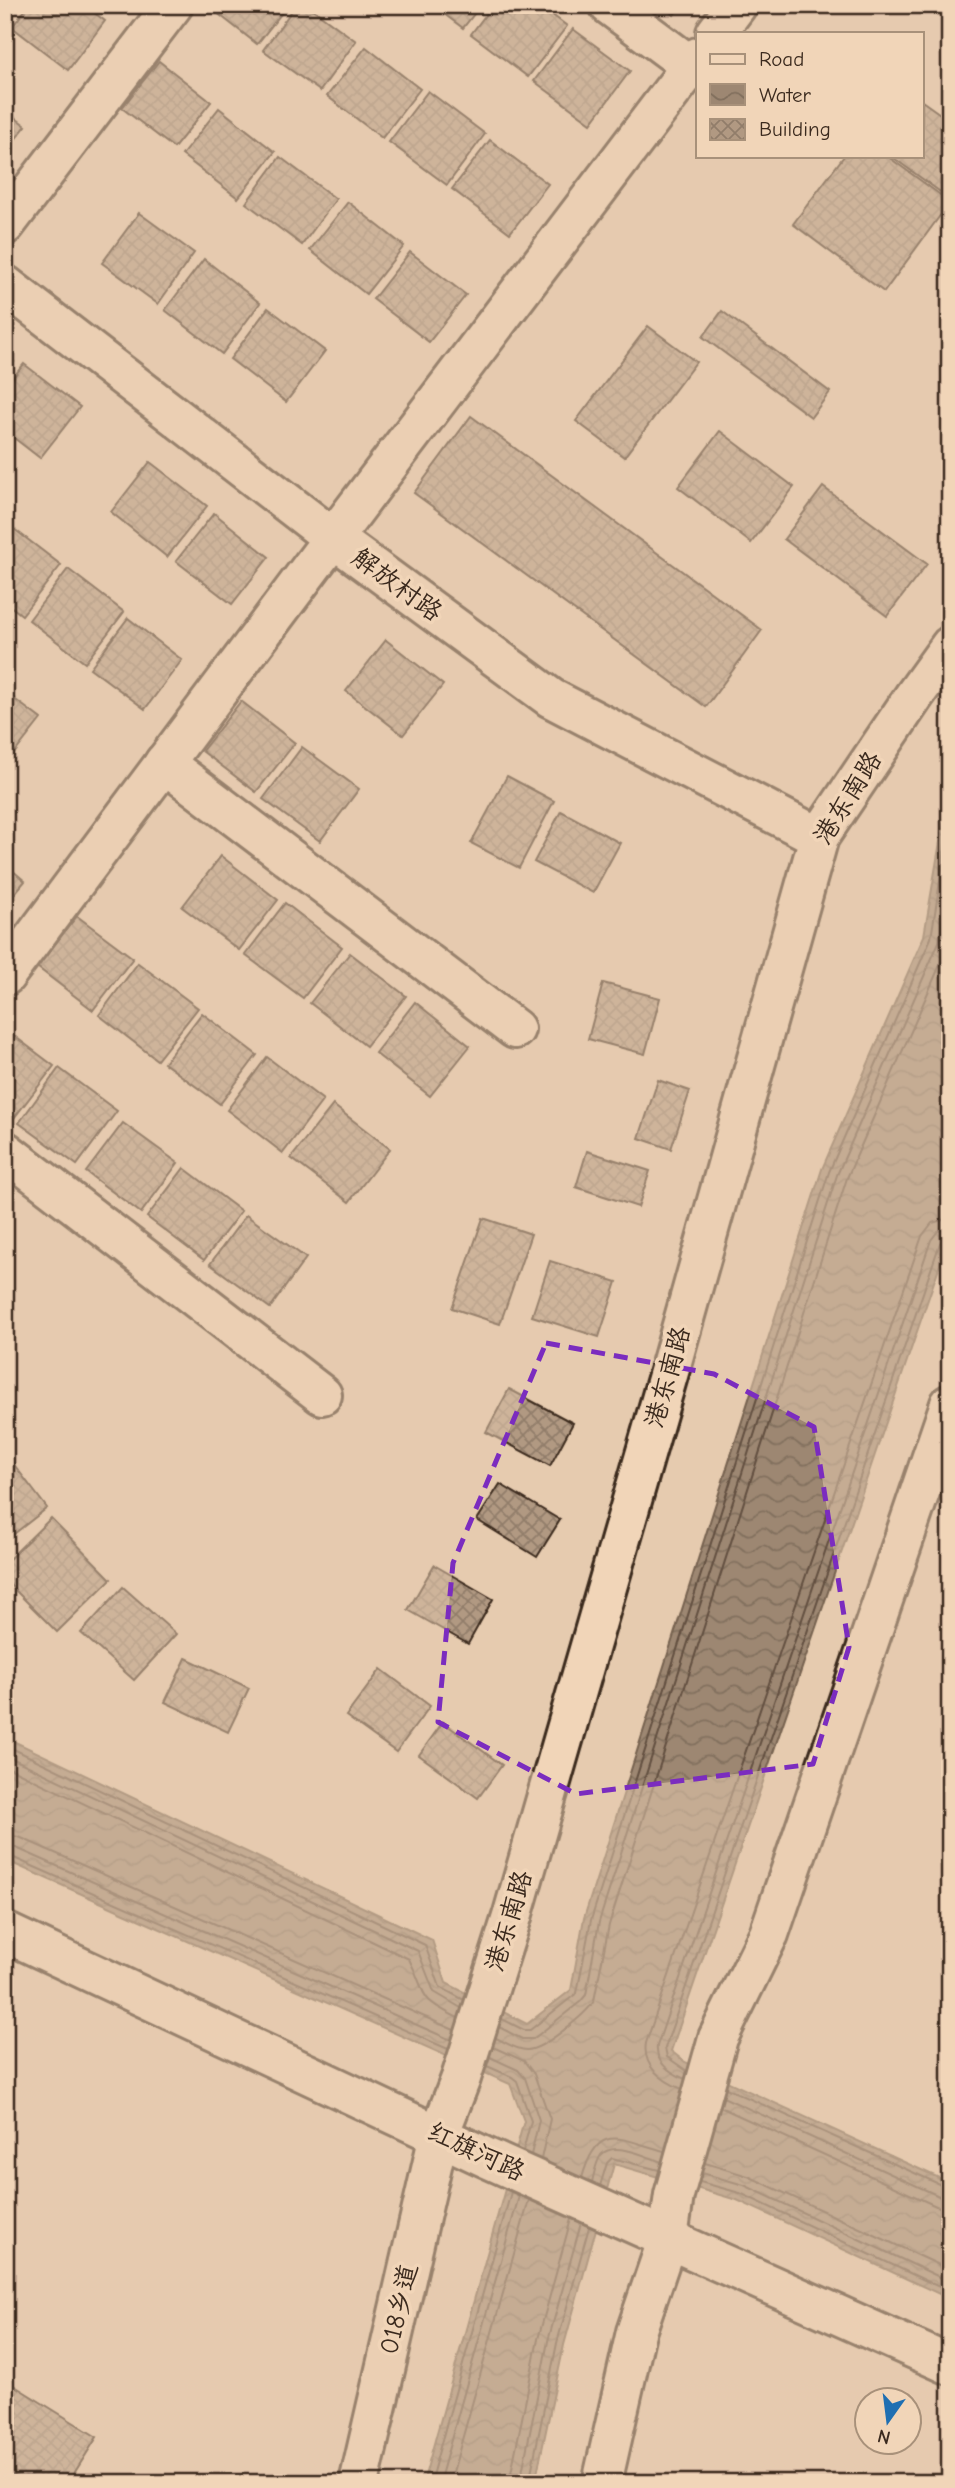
<svg xmlns="http://www.w3.org/2000/svg" width="955" height="2488" viewBox="0 0 955 2488" font-family="'Comic Neue','LXGW WenKai TC',sans-serif">
	<style>
		.water { fill: url(#water-waves); stroke: #766250; stroke-width: 2 }
		.lines { fill: none; stroke-linecap: round; stroke-linejoin: round }
		.shore { stroke: #624f40; stroke-width: 2 }
		.building { fill: url(#building-cross-hatch); stroke: #3b2a1e; stroke-width: 2 }
		.minor-casing { stroke: #3b2a1e; stroke-width: 44 }
		.minor { stroke: #f1d5b8; stroke-width: 38 }
		.marked { fill: none; stroke: #7b2cbf; stroke-width: 5; stroke-dasharray: 14 9; stroke-linejoin: round }
		.labels { text-anchor: middle; dominant-baseline: central; stroke-width: 7; stroke-linejoin: round; paint-order: stroke }
		.street-label { font-size: 26px; fill: #3b2a1e; stroke: #f1d5b8 }
	</style>
	<defs>
		<pattern id="water-waves" width="16" height="10" patternUnits="userSpaceOnUse" patternTransform="scale(1.75)"><rect width="16" height="10" fill="#9d8772"/><path d="M0 5q4-4 8 0t8 0" fill="none" stroke="#816f5d"/></pattern>
		<pattern id="building-cross-hatch" width="8" height="8" patternUnits="userSpaceOnUse" patternTransform="scale(1.75)"><rect width="8" height="8" fill="#b19982"/><path d="M0 0l8 8M0 8l8-8" fill="none" stroke="#917d6a"/></pattern>
	</defs>
	<rect width="100%" height="100%" fill="#e6cbaf"/>
	<filter id="ink" filterUnits="userSpaceOnUse"><feTurbulence type="fractalNoise" baseFrequency=".0143" numOctaves="2"/><feDisplacementMap in="SourceGraphic" scale="14" xChannelSelector="R" yChannelSelector="G"/><feConvolveMatrix kernelMatrix="1 2 1 2 8 2 1 2 1" color-interpolation-filters="sRGB"/></filter>
	<g filter="url(#ink)">
		<polygon class="water" points="950,783 950,1235 671,2051 685,2062 950,2183 950,2299 737,2200 614,2164 564,2345 535,2483 423,2483 524,2121 510,2084 5,1860 5,1737 432,1940 446,1983 527,2024 571,1990 584,1918 822,1169 924,936"/>
		<g class="lines">
			<g class="shore">
				<polyline points="5,1745 425,1945 440,1987 464,2000"/>
				<polyline points="5,1755 418,1951 434,1992 461,2008"/>
				<path d="M5,1766L409,1959C429,1997 414,1996 458,2018"/>
				<polyline points="5,1835 19,1837 454,2030"/>
				<polyline points="5,1845 14,1847 451,2040"/>
				<polyline points="5,1854 448,2049"/>
				<polyline points="502,2019 524,2030 530,2030 577,1993 591,1920 829,1172 931,938 950,818"/>
				<polyline points="499,2027 522,2039 533,2039 580,2002 586,1995 599,1922 837,1175 939,942 950,875"/>
				<path d="M496,2038C505,2042 516,2050 527,2050C543,2050 586,2014 594,2001L609,1925L847,1178L950,942"/>
				<polyline points="493,2047 524,2061 534,2074 550,2119 541,2159"/>
				<polyline points="490,2057 518,2070 525,2078 539,2120 531,2155"/>
				<polyline points="487,2066 512,2077 517,2081 531,2121 523,2151"/>
				<polyline points="687,2071 667,2057 665,2048 940,1243 944,1238 950,1237"/>
				<path d="M685,2079C671,2073 655,2063 657,2046L931,1240L938,1231L950,1228"/>
				<polyline points="726,2088 950,2189"/>
				<path d="M682,2089C662,2081 642,2066 646,2043L922,1236L932,1223L950,1218"/>
				<polyline points="723,2097 941,2197 950,2198"/>
				<polyline points="720,2107 936,2206 950,2209"/>
				<polyline points="705,2163 748,2176 950,2270"/>
				<polyline points="702,2173 744,2185 950,2282"/>
				<path d="M582,2178C598,2121 619,2139 664,2151"/>
				<path d="M592,2182C594,2174 596,2162 601,2155C614,2140 647,2157 662,2162"/>
				<polyline points="700,2182 740,2193 950,2292"/>
				<polyline points="600,2186 607,2163 612,2158 659,2170"/>
				<polyline points="430,2483 511,2192"/>
				<polyline points="439,2483 519,2196"/>
				<polyline points="450,2483 529,2200"/>
				<polyline points="509,2483 538,2339 571,2219"/>
				<polyline points="520,2483 548,2341 581,2223"/>
				<polyline points="529,2483 557,2343 589,2227"/>
			</g>
		</g>
		<g class="building">
			<polygon points="5,5 16,5 5,19"/>
			<polygon points="29,5 84,5 105,21 68,70 12,27"/>
			<polygon points="207,5 288,5 257,44"/>
			<polygon points="296,5 307,5 356,41 320,91 263,50"/>
			<polygon points="432,5 481,5 463,28"/>
			<polygon points="493,5 539,5 567,26 528,77 471,34"/>
			<polygon points="661,5 681,5 674,15"/>
			<polygon points="573,29 630,71 591,123 534,81"/>
			<polygon points="366,47 420,89 382,138 327,96"/>
			<polygon points="159,61 211,102 174,148 122,108"/>
			<polygon points="428,91 485,134 447,185 389,142"/>
			<polygon points="922,101 950,121 950,199 891,156 922,156"/>
			<polygon points="219,108 275,152 238,198 182,155"/>
			<polygon points="5,110 26,126 5,152"/>
			<polygon points="490,140 548,184 510,233 452,189"/>
			<polygon points="844,156 887,156 950,202 884,292 793,224"/>
			<polygon points="280,157 336,199 302,245 246,203"/>
			<polygon points="348,202 404,246 366,294 310,250"/>
			<polygon points="139,213 194,253 158,304 102,263"/>
			<polygon points="410,252 466,295 429,342 373,299"/>
			<polygon points="204,259 260,303 222,354 165,310"/>
			<polygon points="268,308 325,351 286,402 230,359"/>
			<polygon points="722,311 830,392 811,417 703,337"/>
			<polygon points="648,326 696,362 624,457 576,421"/>
			<polygon points="5,355 14,362 5,372"/>
			<polygon points="24,364 80,407 40,458 5,431 5,387"/>
			<polygon points="471,416 762,630 706,707 414,493"/>
			<polygon points="720,431 794,487 751,543 678,487"/>
			<polygon points="150,462 207,506 167,557 111,512"/>
			<polygon points="823,487 927,564 887,616 784,539"/>
			<polygon points="214,513 269,557 232,604 176,561"/>
			<polygon points="5,522 61,565 22,615 5,602"/>
			<polygon points="68,569 124,612 85,663 29,620"/>
			<polygon points="128,618 182,660 145,709 90,668"/>
			<polygon points="386,640 443,685 403,735 346,691"/>
			<polygon points="5,692 41,719 5,765"/>
			<polygon points="241,701 295,743 256,792 202,751"/>
			<polygon points="302,747 359,789 320,841 263,799"/>
			<polygon points="507,776 554,801 519,868 471,843"/>
			<polygon points="561,811 620,843 593,893 534,862"/>
			<polygon points="221,856 278,900 239,950 182,907"/>
			<polygon points="5,864 25,881 5,905"/>
			<polygon points="285,903 342,947 303,998 245,955"/>
			<polygon points="77,916 133,958 93,1010 37,967"/>
			<polygon points="350,953 406,996 366,1046 310,1003"/>
			<polygon points="138,963 198,1008 157,1060 99,1015"/>
			<polygon points="603,983 660,998 645,1054 588,1039"/>
			<polygon points="415,1002 470,1046 430,1096 375,1053"/>
			<polygon points="202,1013 257,1055 220,1104 164,1063"/>
			<polygon points="5,1029 54,1066 14,1118 5,1111"/>
			<polygon points="267,1057 323,1100 283,1153 227,1110"/>
			<polygon points="59,1068 117,1111 77,1165 19,1123"/>
			<polygon points="658,1080 690,1091 671,1149 639,1138"/>
			<polygon points="333,1105 390,1149 349,1202 291,1158"/>
			<polygon points="123,1123 178,1163 141,1213 86,1172"/>
			<polygon points="587,1151 650,1171 638,1207 576,1187"/>
			<polygon points="184,1168 241,1211 204,1260 147,1217"/>
			<polygon points="246,1215 306,1258 270,1308 210,1264"/>
			<polygon points="483,1218 531,1234 500,1324 452,1308"/>
			<polygon points="550,1261 617,1282 599,1337 532,1316"/>
			<polygon points="509,1389 573,1423 550,1466 486,1432"/>
			<polygon points="9,1458 47,1508 5,1541 5,1460"/>
			<polygon points="500,1484 560,1520 537,1557 477,1520"/>
			<polygon points="51,1518 111,1579 57,1632 5,1580 5,1563"/>
			<polygon points="434,1565 493,1599 468,1644 408,1610"/>
			<polygon points="123,1587 176,1634 134,1680 81,1633"/>
			<polygon points="186,1658 249,1688 228,1732 165,1702"/>
			<polygon points="381,1669 430,1706 396,1752 346,1716"/>
			<polygon points="443,1722 502,1765 478,1798 419,1755"/>
			<polygon points="5,2380 97,2437 68,2483 26,2483 5,2470"/>
		</g>
		<g class="lines">
			<defs>
				<g id="minor">
					<polyline points="609,5 691,66"/>
					<polyline points="716,33 737,5"/>
					<polyline points="5,225 173,5"/>
					<polyline points="5,285 333,538 551,698 819,837"/>
					<polyline points="164,763 515,1029"/>
					<polyline points="5,976 333,538 698,57"/>
					<polyline points="5,1151 322,1395"/>
					<polyline points="5,1932 487,2158 950,2365"/>
					<polyline points="359,2483 439,2135 461,2078 512,1917 673,1358 819,837 914,696 950,646"/>
					<polyline points="602,2483 636,2332 668,2238 674,2195 718,2038 769,1934 950,1404"/>
				</g>
			</defs>
			<use href="#minor" class="minor-casing"/>
			<use href="#minor" class="minor"/>
		</g>
	</g>
	<path d="M0 0H955V2488H0ZM546,1343L714,1374L814,1427L849,1647L813,1764L576,1794L438,1722L453,1563Z" fill="#e6cbaf" fill-opacity=".55" fill-rule="evenodd"/>
	<path class="marked" d="M546,1343L714,1374L814,1427L849,1647L813,1764L576,1794L438,1722L453,1563Z"/>
	<g class="labels">
		<g class="street-label">
			<text transform="translate(397 585) rotate(36)">解放村路</text>
			<text transform="translate(848 798) rotate(-58)">港东南路</text>
			<text transform="translate(668 1377) rotate(-74)">港东南路</text>
			<text transform="translate(509 1921) rotate(-73)">港东南路</text>
			<text transform="translate(476 2152) rotate(25)">红旗河路</text>
			<text transform="translate(399 2309) rotate(-77)">018乡道</text>
		</g>
	</g>
	<rect width="955" height="2488" fill="none" stroke="#f1d5b8" stroke-width="28"/>
	<rect x="14" y="14" width="927" height="2460" fill="none" stroke="#3b2a1e" stroke-width="2.5" filter="url(#ink)"/>
	<rect x="696" y="32" width="228" height="126" fill="#f1d5b8" stroke="#a8917a" stroke-width="2"/>
	<rect x="710" y="54" width="35" height="10" fill="#f1d5b8" stroke="#a8917a" stroke-width="2"/>
	<text x="759" y="66" font-size="21" fill="#3b2a1e">Road</text>
	<rect x="710" y="84" width="35" height="21" fill="url(#water-waves)" stroke="#a8917a" stroke-width="2"/>
	<text x="759" y="102" font-size="21" fill="#3b2a1e">Water</text>
	<rect x="710" y="119" width="35" height="21" fill="url(#building-cross-hatch)" stroke="#a8917a" stroke-width="2"/>
	<text x="759" y="136" font-size="21" fill="#3b2a1e">Building</text>
	<g transform="translate(888 2421) rotate(194)"><circle r="33" fill="#f1d5b8" stroke="#a8917a" stroke-width="2"/>
	<path d="M0-5L12 26L0 18L-12 26Z" fill="#1f6fb2"/>
	<text y="-10" font-size="19" font-weight="bold" text-anchor="middle" fill="#3b2a1e">N</text>
	</g>
</svg>
